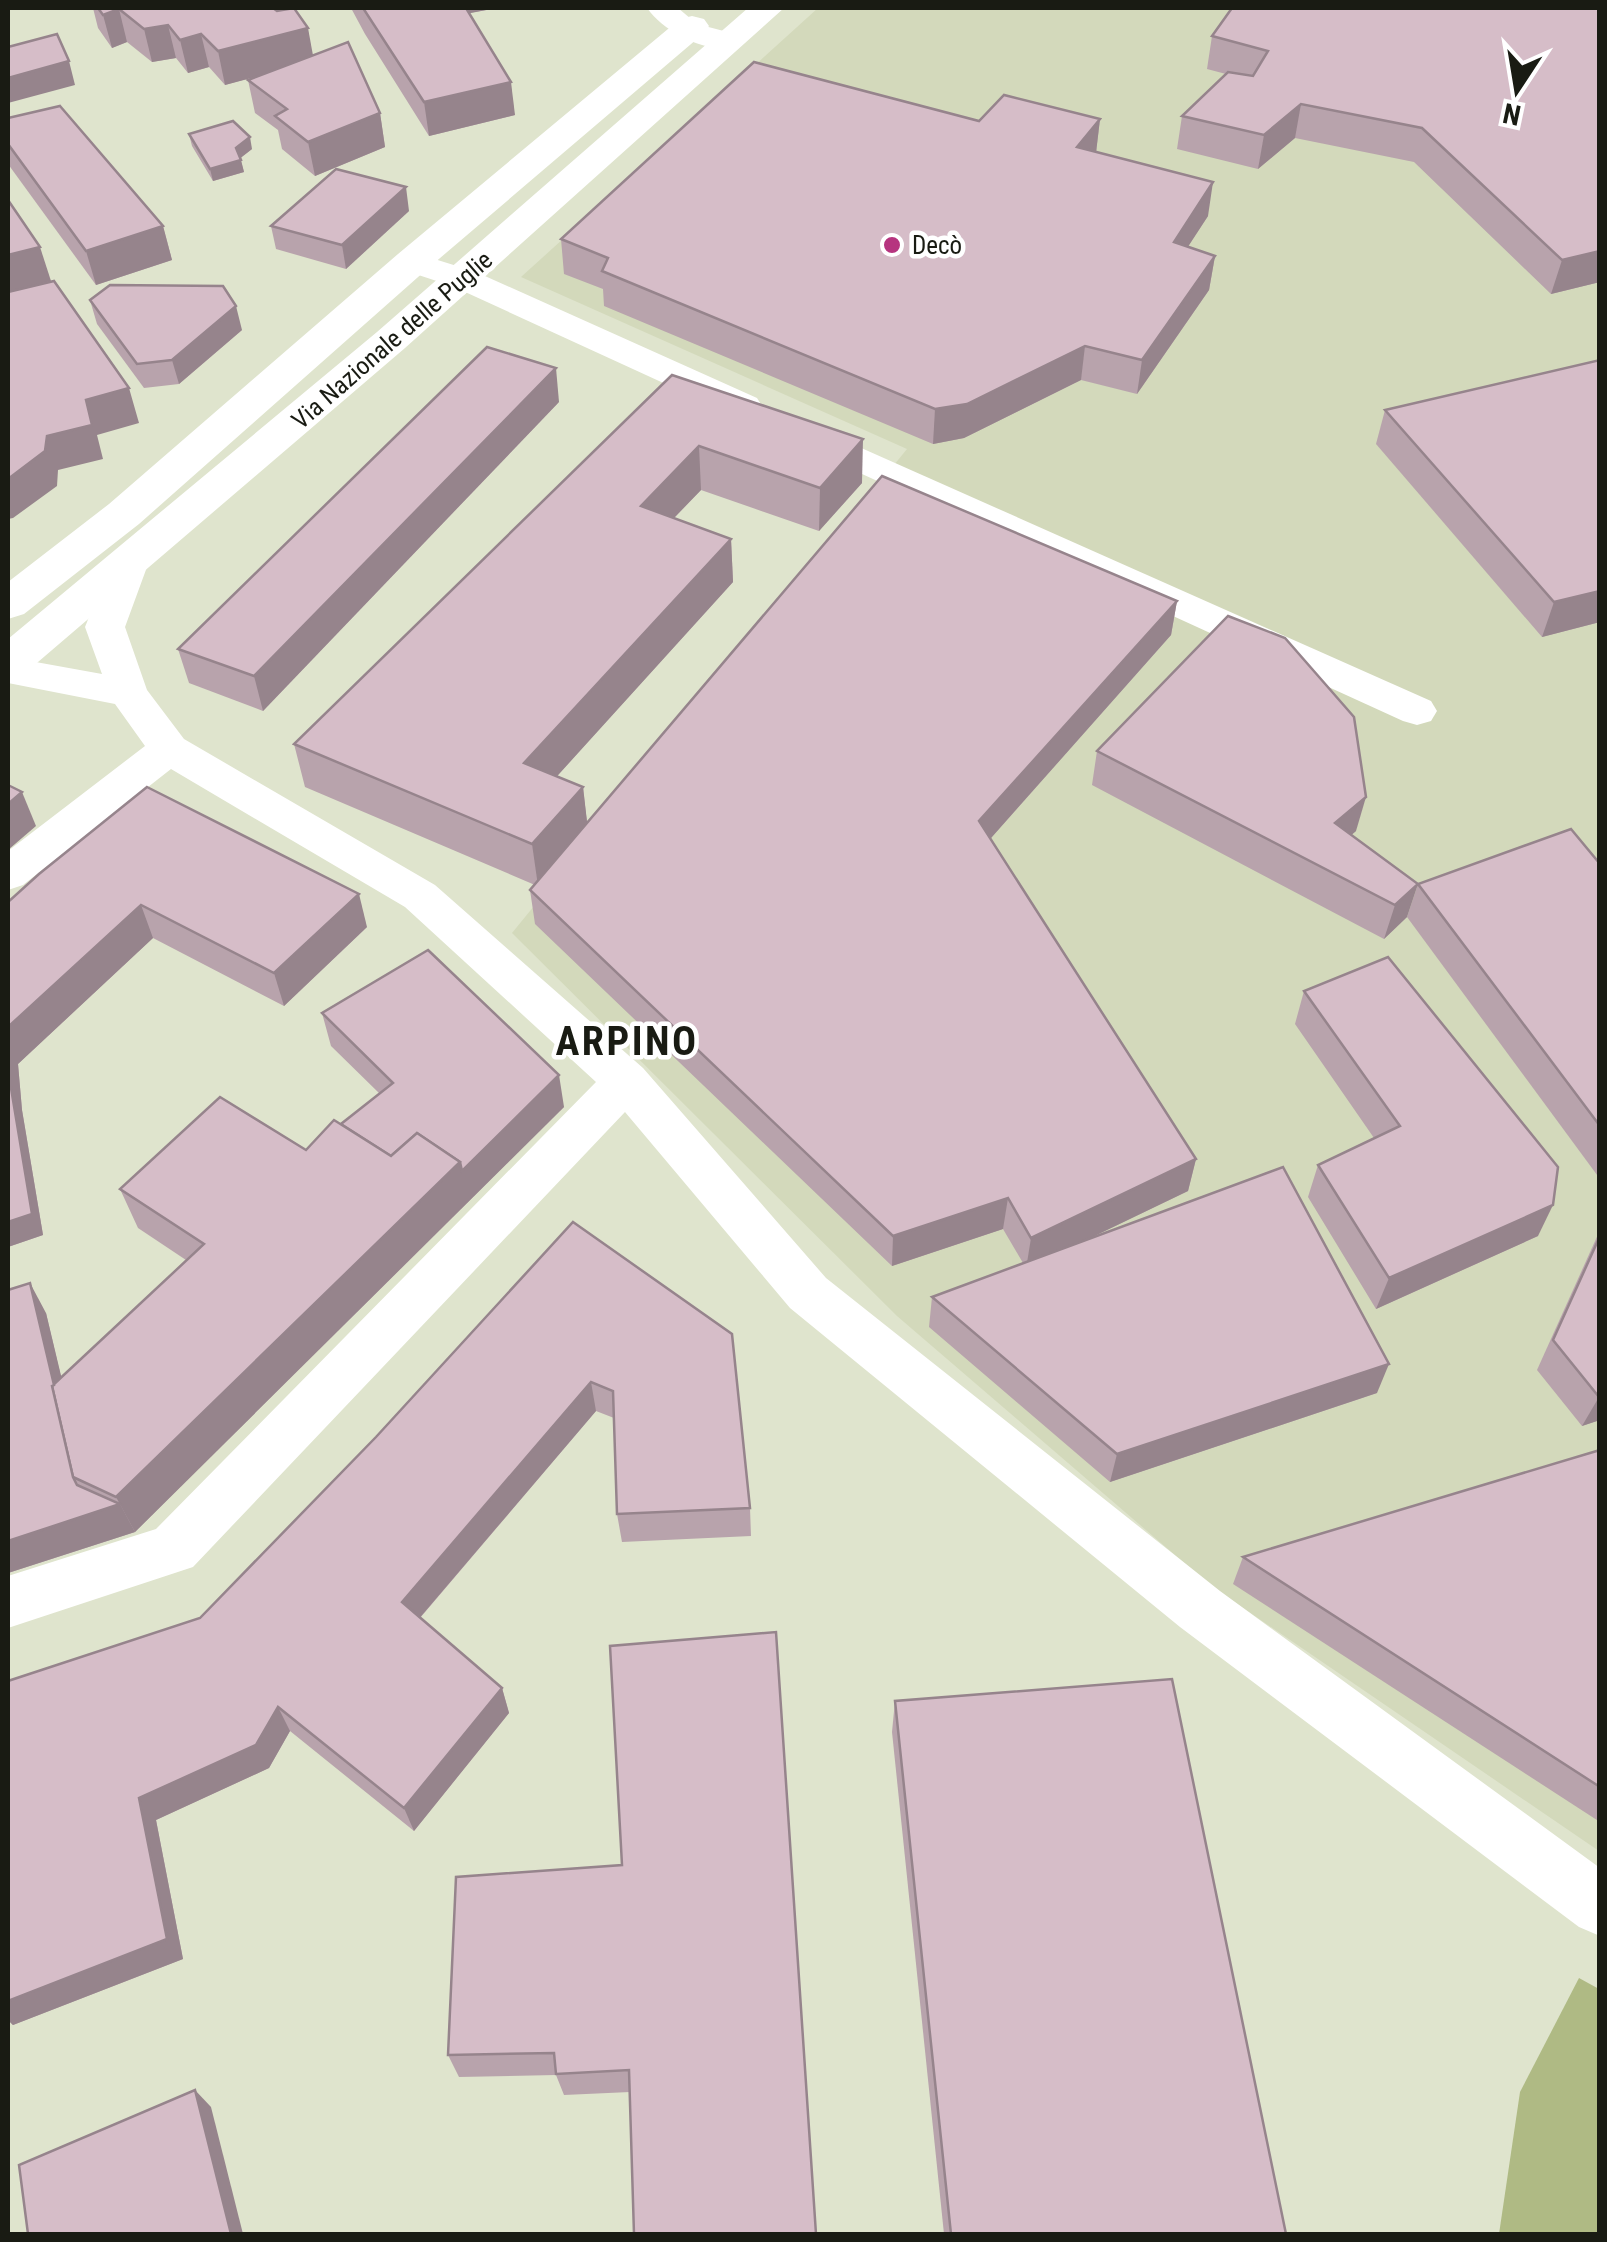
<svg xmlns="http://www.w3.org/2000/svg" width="1607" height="2242" viewBox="0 0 1607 2242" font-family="'Roboto Condensed',sans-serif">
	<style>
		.built { fill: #d3d9bb }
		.green { fill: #afba84 }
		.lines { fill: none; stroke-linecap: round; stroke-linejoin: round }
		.minor { fill: #fff; fill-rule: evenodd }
		.primary { fill: #fff; fill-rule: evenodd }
		.wall { fill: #b8a3ac }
		.shaded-wall { fill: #96848c }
		.building { fill: #d6bdc8; stroke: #96848c; stroke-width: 2.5 }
		.poi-dot { fill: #b6347f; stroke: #fff; stroke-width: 4 }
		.labels { text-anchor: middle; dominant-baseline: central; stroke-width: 9; stroke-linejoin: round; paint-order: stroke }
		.far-poi-label { font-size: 25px; fill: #191b13; stroke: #fff; text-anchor: start }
		.far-street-label { font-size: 25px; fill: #191b13; stroke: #fff }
		.district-label { font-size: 40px; font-weight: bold; letter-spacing: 2.5px; fill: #191b13; stroke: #fff }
	</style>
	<rect width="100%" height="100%" fill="#dfe4cd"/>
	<polygon class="built" points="818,8 1599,8 1599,1851 1211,1586 897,1316 512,933 907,449 521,277"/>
	<polygon class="green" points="1579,1978 1599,1989 1599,2234 1499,2234 1520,2092"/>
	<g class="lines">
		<g class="minor">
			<path d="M647,8H678L697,24L739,35L744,41L739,47C708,55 665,33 647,8Z"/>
			<polygon points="412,252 476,272 757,398 762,406 757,414 744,417 731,414 452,286 400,269 395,262 400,255"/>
			<polygon points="805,423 1431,701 1437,711 1431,721 1417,725 1403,721 792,442 787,434 792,426"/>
			<polygon points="128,555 141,558 147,567 125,627 147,690 184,739 435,885 643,1068 826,1278 1220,1591 1600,1868 1600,1936 1579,1927 1180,1627 790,1308 625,1112 193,1567 8,1628 8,1576 156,1529 596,1082 405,907 171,769 23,885 8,890 8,851 145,746 115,704 8,683 8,657 102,674 85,627 109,567 115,558"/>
		</g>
		<g class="primary">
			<polygon points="748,8 784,8 405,348 24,674 8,678 8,639 377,332"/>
			<polygon points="692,16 704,19 709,26 704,33 426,270 139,524 24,614 8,619 8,582 109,504 398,254 680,19"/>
		</g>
	</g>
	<g class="wall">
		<polygon points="93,8 273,8 313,55 380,113 385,147 315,176 282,149 278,130 255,113 248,80 260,75 225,85 209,67 188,73 176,58 152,62 127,42 112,48 98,28"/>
		<polygon points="351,8 497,8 469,13 515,115 429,136 365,34"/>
		<polygon points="1600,8 1600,282 1551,294 1414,162 1295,138 1258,169 1177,149 1182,116 1226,74 1207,69 1212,36"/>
		<polygon points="8,118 163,226 172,260 96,285 8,164"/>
		<polygon points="1100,119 1096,152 1208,216 1188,246 1215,256 1209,290 1137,394 1081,380 964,438 933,444 604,306 603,289 564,274 561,239 979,121"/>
		<polygon points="189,134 252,149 240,158 244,172 213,181 192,146"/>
		<polygon points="409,211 346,269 276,249 271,226"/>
		<polygon points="90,300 242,330 179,384 144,388 97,324"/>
		<polygon points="672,375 862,483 819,531 701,490 674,518 731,539 733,582 557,776 583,787 587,823 1177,601 1171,635 990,839 1196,1159 1188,1191 1084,1241 1377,1393 1110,1482 929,1327 932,1297 1023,1263 1003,1229 892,1266 535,924 530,890 535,885 305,787 294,744"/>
		<polygon points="559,402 263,711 189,683 178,649"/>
		<polygon points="1385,410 1600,622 1542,637 1376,444"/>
		<polygon points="1097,751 1356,831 1351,835 1407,917 1384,939 1092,785"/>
		<polygon points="1600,864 1600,1179 1407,917 1418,884"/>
		<polygon points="39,874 367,927 284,1006 153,938 18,1064 22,1110 43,1235 8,1247 8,902"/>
		<polygon points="1304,991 1538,1236 1376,1309 1308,1197 1318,1165 1374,1138 1295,1024"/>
		<polygon points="322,1013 564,1107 135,1532 8,1573 46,1313 61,1377 186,1260 138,1228 120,1189 306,1150 380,1094 331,1046"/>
		<polygon points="573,1222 750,1508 751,1536 622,1542 617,1514 614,1418 596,1411 420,1618 502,1688 509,1713 414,1831 290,1731 269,1768 156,1820 183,1959 13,2025 8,2020 8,1681 200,1618 376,1437"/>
		<polygon points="1600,1230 1600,1420 1582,1426 1537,1370"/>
		<polygon points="1600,1450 1600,1822 1233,1584 1243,1557"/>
		<polygon points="895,1701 1286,2234 944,2234 892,1732"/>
		<polygon points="456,1877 816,2234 630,2092 564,2095 556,2075 459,2077 448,2055"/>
	</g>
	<g class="shaded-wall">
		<polygon points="454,8 497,8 455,16"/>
		<polygon points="119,9 127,42 112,48 103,15"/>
		<polygon points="168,25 176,58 152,62 144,29"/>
		<polygon points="308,28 314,61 225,85 218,51"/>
		<polygon points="201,34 209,67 188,73 180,40"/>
		<polygon points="69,61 75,85 8,103 8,78"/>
		<polygon points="511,82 515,115 429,136 424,102"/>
		<polygon points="1301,104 1295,138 1258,169 1264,135"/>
		<polygon points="380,113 385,147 315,176 308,142"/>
		<polygon points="1100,119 1096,153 1077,147"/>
		<polygon points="250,137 252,149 238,160 236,148"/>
		<polygon points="241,160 244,172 213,181 210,169"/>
		<polygon points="1213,182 1208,216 1169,276 1174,242"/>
		<polygon points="406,187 409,211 346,269 342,245"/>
		<polygon points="163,226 172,260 96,285 86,251"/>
		<polygon points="40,247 51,281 8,292 8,255"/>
		<polygon points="1600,251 1600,282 1551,294 1562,260"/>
		<polygon points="1215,256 1209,290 1137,394 1142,360"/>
		<polygon points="236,306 242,330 179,384 172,360"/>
		<polygon points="1085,346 1081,380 964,438 933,444 935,409"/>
		<polygon points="556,368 559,402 263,711 254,676"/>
		<polygon points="129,388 139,423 97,435 103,459 58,470 57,486 13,518 8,519 8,479 47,436 86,400"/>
		<polygon points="863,439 862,483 819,531 820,488"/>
		<polygon points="699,446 701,490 644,549 641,506"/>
		<polygon points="731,539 733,582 530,806 524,763"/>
		<polygon points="1600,591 1600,622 1542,637 1554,602"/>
		<polygon points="1177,601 1171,635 976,855 979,821"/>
		<polygon points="583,787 588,830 538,886 532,844"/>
		<polygon points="22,792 36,826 8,850 8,804"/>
		<polygon points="1366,797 1356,831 1326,857 1335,823"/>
		<polygon points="1418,884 1407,917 1384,939 1395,905"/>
		<polygon points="359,894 367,927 284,1006 274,973"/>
		<polygon points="141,905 153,938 18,1064 22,1110 43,1235 8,1247 8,1027"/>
		<polygon points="559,1075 564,1107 135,1532 116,1497 460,1162"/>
		<polygon points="1196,1159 1188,1191 1026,1269 1031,1238"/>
		<polygon points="1008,1198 1003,1229 892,1266 893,1236"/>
		<polygon points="1553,1205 1538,1236 1376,1309 1389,1278"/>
		<polygon points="30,1283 46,1313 87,1484 76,1479"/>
		<polygon points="1389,1364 1377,1393 1110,1482 1117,1454"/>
		<polygon points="591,1382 596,1411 411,1628 402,1602"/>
		<polygon points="1599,1397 1600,1420 1582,1426"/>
		<polygon points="120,1504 135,1532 8,1573 8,1541"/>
		<polygon points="502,1688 509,1713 414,1831 404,1808"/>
		<polygon points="278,1707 290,1731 269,1768 156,1820 183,1959 13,2025 8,2020 8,2001 139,1798"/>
		<polygon points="195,2090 211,2107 243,2234 231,2234"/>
	</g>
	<g class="building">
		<polygon points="98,8 273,8 277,11 294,8 308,28 218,51 201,34 180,40 168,25 144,29 119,9 103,15"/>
		<polygon points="363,8 466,8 511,82 424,102"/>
		<polygon points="1232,8 1600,8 1600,251 1562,260 1422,128 1301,104 1264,135 1182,116 1228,72 1253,76 1268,51 1212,36"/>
		<polygon points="57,34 69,61 8,78 8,47"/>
		<polygon points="348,42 380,113 308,142 275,116 287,109 248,80"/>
		<polygon points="754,62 979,121 1004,95 1100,119 1077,147 1213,182 1174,242 1215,256 1142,360 1085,346 967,404 935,409 602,271 608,258 561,239"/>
		<polygon points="60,106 163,226 86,251 8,144 8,118"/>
		<polygon points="233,121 250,137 236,148 241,160 210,169 189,134"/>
		<polygon points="336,169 406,187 342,245 271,226"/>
		<polygon points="8,200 40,247 8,255"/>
		<polygon points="54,281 129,388 86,400 92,425 47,436 45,451 8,479 8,292"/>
		<polygon points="110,285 223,286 236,306 172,360 137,364 90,300"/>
		<polygon points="487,347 556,368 254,676 178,649"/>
		<polygon points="1600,360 1600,591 1554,602 1385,410"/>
		<polygon points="672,375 863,439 820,488 699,446 641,506 731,539 524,763 583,787 532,844 294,744"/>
		<polygon points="882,476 1177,601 979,821 1196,1159 1031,1238 1008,1198 893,1236 530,890"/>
		<polygon points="1228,616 1285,638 1354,717 1366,797 1335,823 1418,884 1395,905 1097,751"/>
		<polygon points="8,785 22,792 8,804"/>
		<polygon points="147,787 359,894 274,973 141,905 8,1027 8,902 39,874"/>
		<polygon points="1571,829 1600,864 1600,1126 1418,884"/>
		<polygon points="428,950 559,1075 462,1171 460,1162 417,1133 391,1156 341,1124 393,1083 322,1013"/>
		<polygon points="1388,957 1558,1167 1553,1205 1389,1278 1318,1165 1400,1126 1304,991"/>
		<polygon points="11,1088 32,1214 8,1222 8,1089"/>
		<polygon points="220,1097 306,1150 334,1120 391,1156 417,1133 460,1162 116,1497 73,1477 52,1386 204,1244 120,1189"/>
		<polygon points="1283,1167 1389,1364 1117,1454 932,1297"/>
		<polygon points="573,1222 732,1334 750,1508 617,1514 613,1391 591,1382 402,1602 502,1688 404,1808 278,1707 256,1745 139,1798 167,1939 8,2001 8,1681 200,1618 376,1437"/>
		<polygon points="1600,1236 1600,1397 1599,1397 1553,1340"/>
		<polygon points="30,1283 54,1385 52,1386 73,1477 77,1485 120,1504 8,1541 8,1290"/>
		<polygon points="1600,1450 1600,1787 1243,1557"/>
		<polygon points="776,1632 816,2234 634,2234 629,2070 556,2074 554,2053 448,2055 456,1877 622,1865 610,1646"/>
		<polygon points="1172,1679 1286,2234 951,2234 895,1701"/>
		<polygon points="195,2090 231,2234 28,2234 19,2165"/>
	</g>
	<circle class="poi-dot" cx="892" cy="245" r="10"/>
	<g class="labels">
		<g class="far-poi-label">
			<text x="912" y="245">Decò</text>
		</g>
		<g class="far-street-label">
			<text transform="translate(392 340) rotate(-41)">Via Nazionale delle Puglie</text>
		</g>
		<g class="district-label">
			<text x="627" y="1041">ARPINO</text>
		</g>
	</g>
	<rect width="1607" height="2242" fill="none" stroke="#191b13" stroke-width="20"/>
	<g transform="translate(1517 90) rotate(192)" stroke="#ffffff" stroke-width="8" paint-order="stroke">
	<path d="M0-8L18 38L0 25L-18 38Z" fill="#191b13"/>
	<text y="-15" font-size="28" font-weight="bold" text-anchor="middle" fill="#191b13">N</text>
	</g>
</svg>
